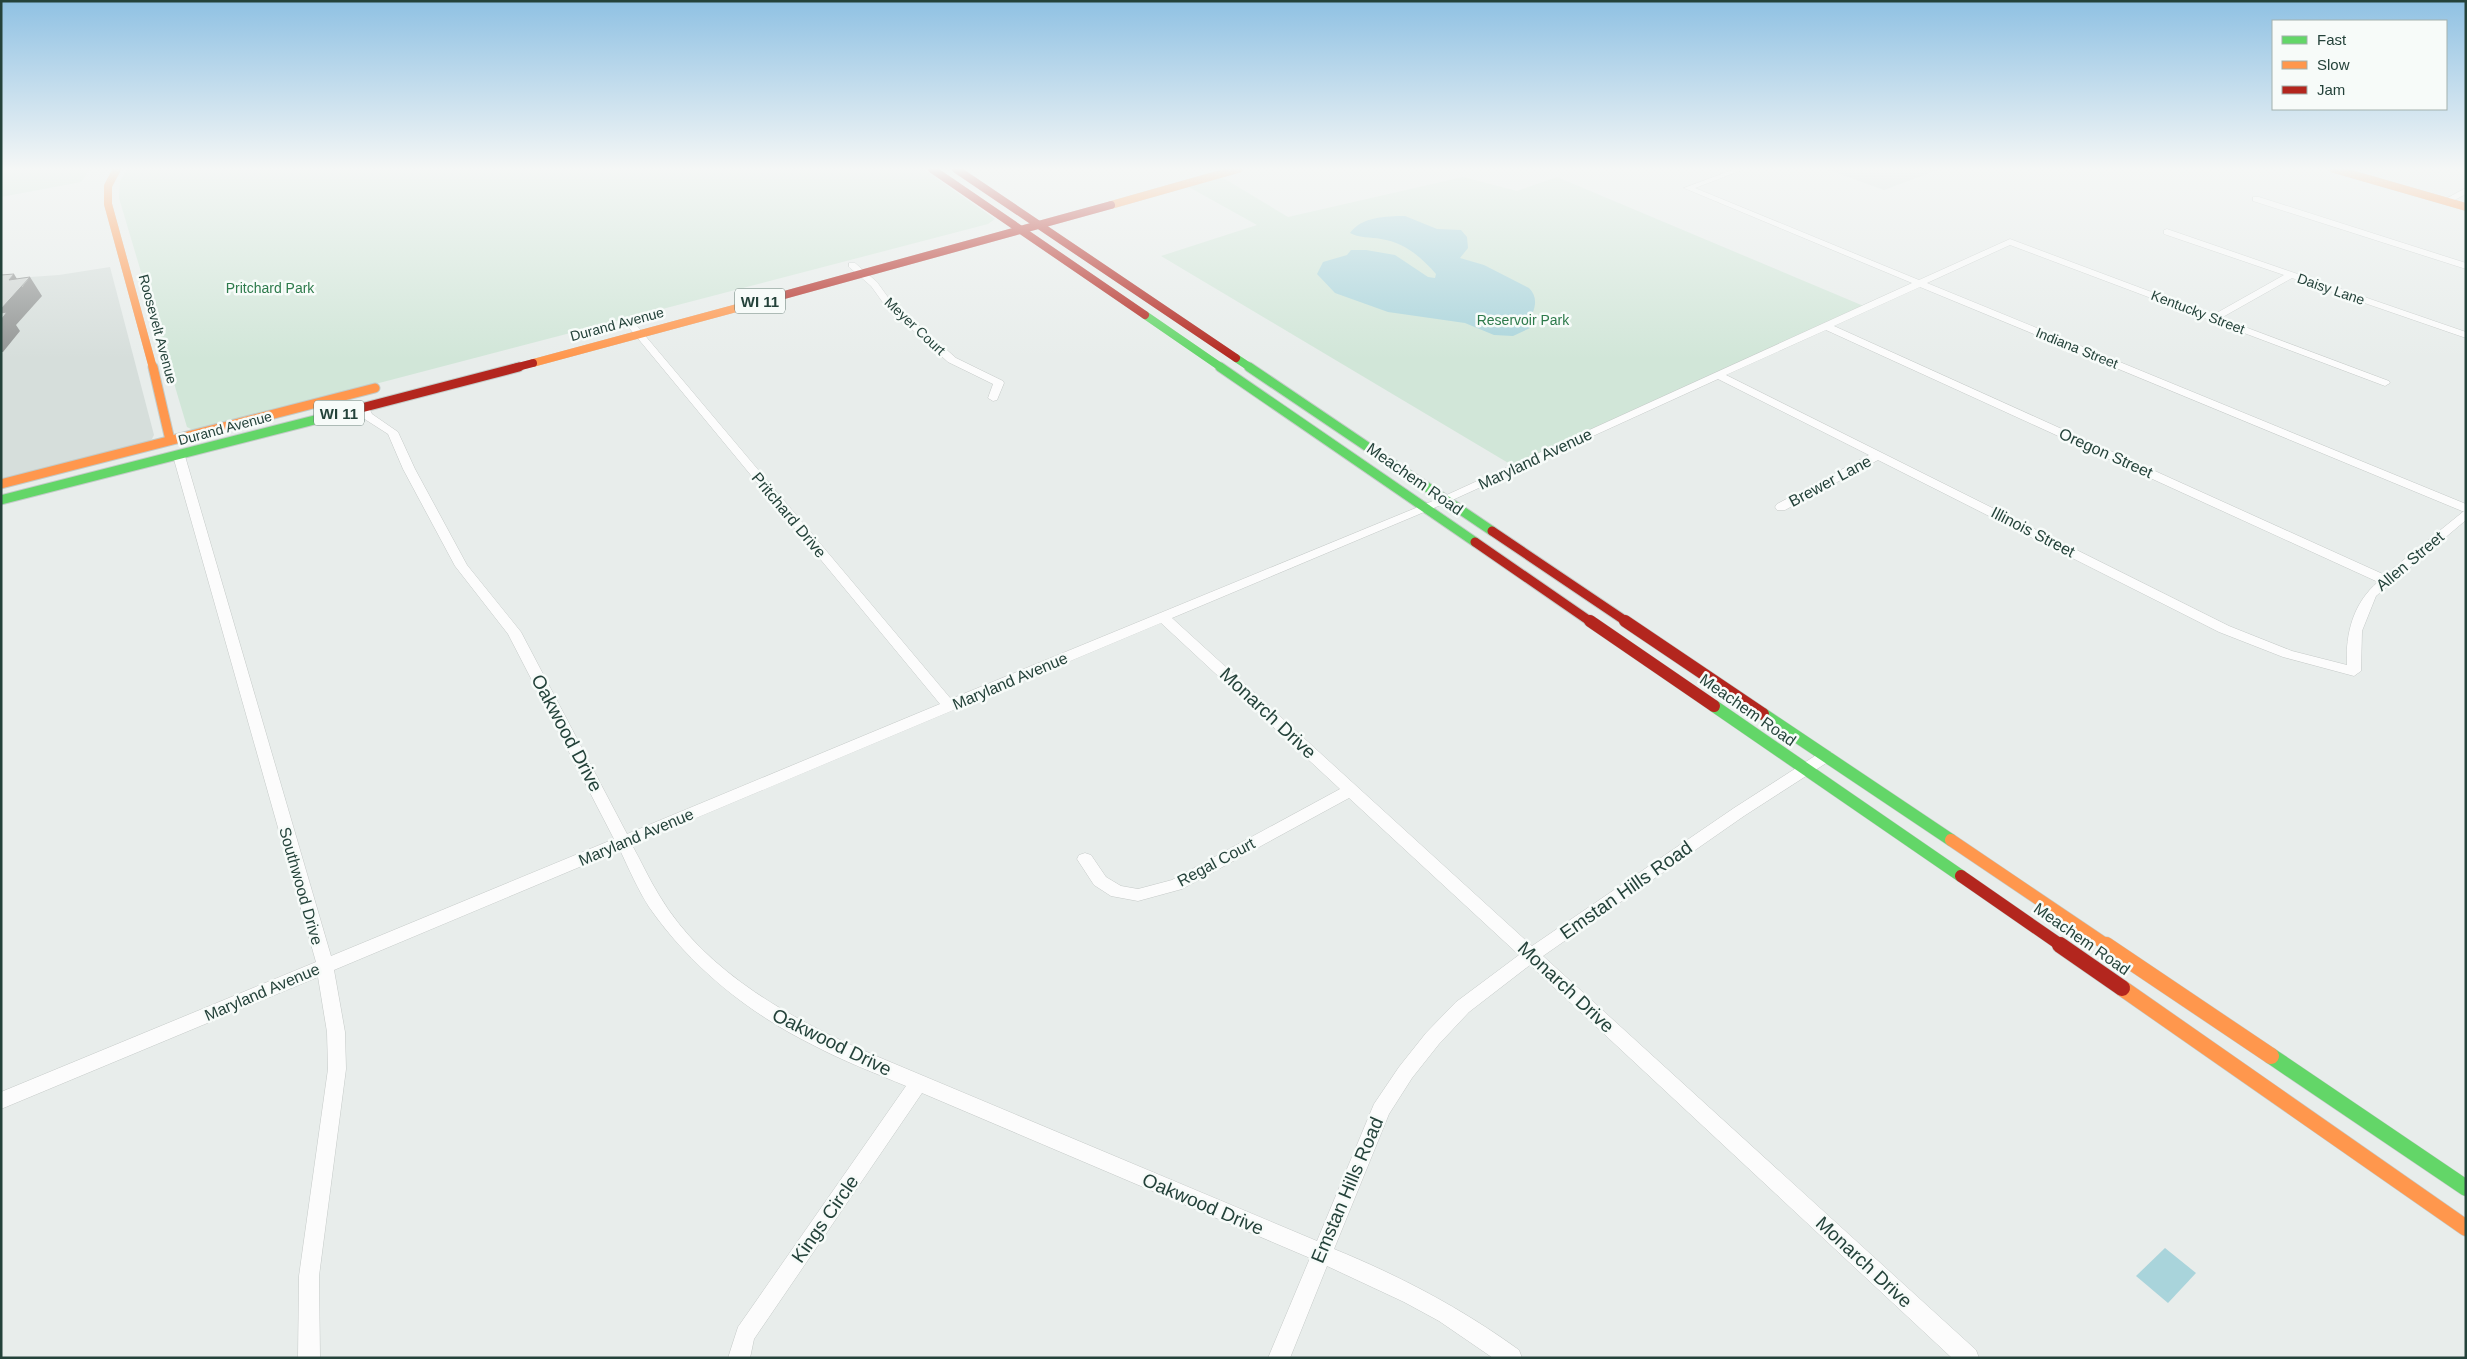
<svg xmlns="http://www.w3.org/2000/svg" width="2467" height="1359" viewBox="0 0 2467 1359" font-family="Arial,sans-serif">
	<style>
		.built { fill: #d6dedb }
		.green { fill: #d1e6d8 }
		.water { fill: #a9d4db }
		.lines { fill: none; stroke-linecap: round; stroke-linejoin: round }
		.street-casing { stroke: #c5cac8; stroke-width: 1 }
		.fast-far3-casing { stroke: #c3cbc8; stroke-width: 8 }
		.fast-far2-casing { stroke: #c3cbc8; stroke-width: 11 }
		.fast-far1-casing { stroke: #c3cbc8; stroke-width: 13 }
		.fast-casing { stroke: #c3cbc8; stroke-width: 17 }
		.slow-far3-casing { stroke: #c3cbc8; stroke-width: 8 }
		.slow-far2-casing { stroke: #c3cbc8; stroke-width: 11 }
		.slow-far1-casing { stroke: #c3cbc8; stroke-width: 13 }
		.slow-casing { stroke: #c3cbc8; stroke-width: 17 }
		.jam-far3-casing { stroke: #c3cbc8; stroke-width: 8 }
		.jam-far2-casing { stroke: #c3cbc8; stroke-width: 11 }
		.jam-far1-casing { stroke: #c3cbc8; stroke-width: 13 }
		.jam-casing { stroke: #c3cbc8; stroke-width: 17 }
		.street { fill: #fcfcfc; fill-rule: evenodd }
		.fast-far3 { stroke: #63d668; stroke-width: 8 }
		.fast-far2 { stroke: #63d668; stroke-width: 9 }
		.fast-far1 { stroke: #63d668; stroke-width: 12 }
		.fast { stroke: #63d668; stroke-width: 16 }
		.slow-far3 { stroke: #ff974d; stroke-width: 8 }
		.slow-far2 { stroke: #ff974d; stroke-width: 9 }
		.slow-far1 { stroke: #ff974d; stroke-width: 12 }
		.slow { stroke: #ff974d; stroke-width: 16 }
		.jam-far3 { stroke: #b3261e; stroke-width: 8 }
		.jam-far2 { stroke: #b3261e; stroke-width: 9 }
		.jam-far1 { stroke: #b3261e; stroke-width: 12 }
		.jam { stroke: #b3261e; stroke-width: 16 }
		.shaded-wall { fill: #919493 }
		.building { fill: #cfd4d2; stroke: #919493 }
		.labels { text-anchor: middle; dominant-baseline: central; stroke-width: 5; stroke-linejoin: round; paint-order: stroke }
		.far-park-label { font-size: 14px; fill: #2d7a4b; stroke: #f7fbf9 }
		.far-street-label { font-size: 14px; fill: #24423a; stroke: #f7fbf9 }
		.shield { fill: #f7fbf9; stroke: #637a73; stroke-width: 1 }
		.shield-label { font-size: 15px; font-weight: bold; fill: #24423a }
		.street-label { font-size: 16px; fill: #24423a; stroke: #f7fbf9 }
		.near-street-label { font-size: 19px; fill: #24423a; stroke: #f7fbf9 }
	</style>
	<rect width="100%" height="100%" fill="#e8edeb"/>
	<g class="built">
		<polygon points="1826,169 1940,169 1884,190"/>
		<polygon points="110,267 154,435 152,439 144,444 1,479 1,279 59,275"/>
	</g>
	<g class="green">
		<polygon points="1,169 41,170 90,169 81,182 1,197"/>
		<polygon points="127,169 923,169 995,219 988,224 203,429 193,430 187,427 119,198 120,181"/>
		<polygon points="1220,176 1288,217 1463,177 1517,191 1557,177 1866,307 1515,467 1161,256 1257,225 1187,186"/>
	</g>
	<g class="water">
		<path d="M1405,216L1437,229L1461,230L1467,237L1468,248L1460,258L1484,265L1529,288C1540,299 1534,312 1527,324L1530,328L1513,336L1494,335L1465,323L1388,312L1335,293L1317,274L1323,262L1347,255L1351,250H1366L1395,255L1428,277L1435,278L1436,274C1421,257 1404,242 1381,239C1371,237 1358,238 1350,233C1361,217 1386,216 1405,216Z"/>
		<polygon points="2165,1248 2196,1273 2168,1303 2136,1276"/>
	</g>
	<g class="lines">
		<defs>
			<g id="street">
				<path d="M1735,169H1745L1695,188L1919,280L2010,239L2213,315L2284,275L2164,234V230L2167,229L2466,332V338L2292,278L2221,318L2389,381L2390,383L2385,386L2010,245L1927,283L2466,504V520L2376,596L2362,631L2361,671L2354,676L2283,657L2219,632L1878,460L1785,510H1777L1775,507L1777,504L1869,455L1718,379L1448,502L1172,618L1532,946L1734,808L1821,752H1831L1833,756L1831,760L1744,816L1543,956L1976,1350L1979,1358H1952L1530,965L1469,1012L1439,1044L1412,1078L1389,1114L1334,1249C1400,1276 1461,1308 1519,1350L1522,1358H1493L1439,1321L1404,1302L1327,1266L1290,1358H1268L1310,1258L922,1093L754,1339L750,1358H728L738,1327L906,1086C875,1073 843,1061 813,1045C748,1013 690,966 649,907C638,890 629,869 620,850L334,970L345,1032L346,1069L319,1276L320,1358H298L299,1276L328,1069L327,1032L318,977L1,1109V1092L316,962L173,456L175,454H183L185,456L331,956L614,839L508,634L455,566L403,469L388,434L363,418L358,406L359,404H367L372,414L398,432L415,469L467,565L521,632L627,834L940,704L626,324V320H632L951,699L1440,498L1912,283L1684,188ZM1920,287L2462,511H2464L2385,575L1834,326ZM1826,330L2378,582C2354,602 2345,633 2347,665L2292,651L2229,626L1726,375ZM1161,623L1340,789L1172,880L1138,889L1121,886L1106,877L1091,855L1085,853L1079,855L1077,859L1094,885L1111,896L1138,901L1182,889L1349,798L1519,955L1456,1002L1426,1033L1399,1067L1374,1104L1317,1241L876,1056C796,1022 705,973 659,895C649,879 641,861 632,845Z"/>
				<polygon points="2466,188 2466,194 2449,203 2442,201"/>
				<polygon points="2253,197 2259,197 2466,263 2466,269 2253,201"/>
				<polygon points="849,263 855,263 877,282 890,300 956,358 1003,381 1004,383 997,400 993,401 988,398 993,384 948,362 884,304 871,286 849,267"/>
			</g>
			<g id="fast-far3">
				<polyline points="1145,315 1222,368"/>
				<polyline points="1236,358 1251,368"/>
			</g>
			<g id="fast-far2">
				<polyline points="1220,367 1475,542"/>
				<polyline points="1249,367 1492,531"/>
				<polyline points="1,500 338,414"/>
			</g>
			<g id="fast-far1">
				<polyline points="1714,706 1961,876"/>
				<polyline points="1763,714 1951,840"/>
			</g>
			<polyline id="fast" points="2271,1056 2466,1188"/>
			<g id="slow-far3">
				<polyline points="117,169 108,186 108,204 153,368"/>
				<polyline points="2334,169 2466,207"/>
				<polyline points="1111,205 1238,169"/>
				<polyline points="533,363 759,302"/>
			</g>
			<g id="slow-far2">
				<polyline points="153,367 170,440"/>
				<polyline points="1,484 375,388"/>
			</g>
			<polyline id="slow-far1" points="1951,840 2108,946"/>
			<g id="slow">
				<polyline points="2106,945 2271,1056"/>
				<polyline points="2122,988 2466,1228"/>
			</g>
			<g id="jam-far3">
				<polyline points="932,169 1145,315"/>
				<polyline points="956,169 1236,358"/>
				<polyline points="759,302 1111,205"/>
				<polyline points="514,368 533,363"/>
			</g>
			<g id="jam-far2">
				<polyline points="338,414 519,367"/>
				<polyline points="1492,531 1627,622"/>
				<polyline points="1475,542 1591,622"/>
			</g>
			<g id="jam-far1">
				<polyline points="1590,621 1714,706"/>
				<polyline points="1625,621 1763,714"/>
				<polyline points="1961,876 2062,946"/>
			</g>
			<polyline id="jam" points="2060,945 2122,988"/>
		</defs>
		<use href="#street" class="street-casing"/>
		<use href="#fast-far3" class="fast-far3-casing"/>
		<use href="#fast-far2" class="fast-far2-casing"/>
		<use href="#fast-far1" class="fast-far1-casing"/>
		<use href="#fast" class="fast-casing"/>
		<use href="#slow-far3" class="slow-far3-casing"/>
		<use href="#slow-far2" class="slow-far2-casing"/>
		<use href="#slow-far1" class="slow-far1-casing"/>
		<use href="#slow" class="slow-casing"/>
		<use href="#jam-far3" class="jam-far3-casing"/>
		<use href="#jam-far2" class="jam-far2-casing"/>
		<use href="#jam-far1" class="jam-far1-casing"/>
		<use href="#jam" class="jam-casing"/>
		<use href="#street" class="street"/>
		<use href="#fast-far3" class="fast-far3"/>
		<use href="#fast-far2" class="fast-far2"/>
		<use href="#fast-far1" class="fast-far1"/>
		<use href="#fast" class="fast"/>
		<use href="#slow-far3" class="slow-far3"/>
		<use href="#slow-far2" class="slow-far2"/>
		<use href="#slow-far1" class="slow-far1"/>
		<use href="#slow" class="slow"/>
		<use href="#jam-far3" class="jam-far3"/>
		<use href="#jam-far2" class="jam-far2"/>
		<use href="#jam-far1" class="jam-far1"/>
		<use href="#jam" class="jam"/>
	</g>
	<polygon class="shaded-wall" points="14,274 22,287 30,277 42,296 16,325 20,331 3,352 1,352 1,309 9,280"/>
	<g class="building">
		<polygon points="14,274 9,280 30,277 1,309 1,275"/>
		<polygon points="7,312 1,320 1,313"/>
	</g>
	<linearGradient id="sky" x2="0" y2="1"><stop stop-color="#8fc1e3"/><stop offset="0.47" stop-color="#f5f7f6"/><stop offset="1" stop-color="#f5f7f6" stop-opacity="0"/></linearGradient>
	<rect width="2467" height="359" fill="url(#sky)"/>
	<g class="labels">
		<g class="far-park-label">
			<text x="270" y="288">Pritchard Park</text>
			<text x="1523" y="320">Reservoir Park</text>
		</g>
		<g class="far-street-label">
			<text transform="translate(2331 289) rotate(19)">Daisy Lane</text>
			<text transform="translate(2198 312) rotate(21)">Kentucky Street</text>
			<text transform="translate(617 324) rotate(-15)">Durand Avenue</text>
			<text transform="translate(915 326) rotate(43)">Meyer Court</text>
			<text transform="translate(158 329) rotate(75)">Roosevelt Avenue</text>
			<text transform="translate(2077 348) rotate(22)">Indiana Street</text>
			<text transform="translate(225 428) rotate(-15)">Durand Avenue</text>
		</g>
		<g class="shield">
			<rect x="735" y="288.5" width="50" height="25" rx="4"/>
			<rect x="314" y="400.5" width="50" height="25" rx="4"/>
		</g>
		<g class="shield-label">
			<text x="760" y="301">WI 11</text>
			<text x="339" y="413">WI 11</text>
		</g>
		<g class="street-label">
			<text transform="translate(2106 453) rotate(24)">Oregon Street</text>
			<text transform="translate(1535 459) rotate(-25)">Maryland Avenue</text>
			<text transform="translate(1415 479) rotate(35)">Meachem Road</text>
			<text transform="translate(1830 481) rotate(-28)">Brewer Lane</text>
			<text transform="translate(789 515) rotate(50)">Pritchard Drive</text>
			<text transform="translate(2033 532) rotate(27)">Illinois Street</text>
			<text transform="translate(2410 561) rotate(-40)">Allen Street</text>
			<text transform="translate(1010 681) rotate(-23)">Maryland Avenue</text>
			<text transform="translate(1748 710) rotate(35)">Meachem Road</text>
			<text transform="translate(636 837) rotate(-23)">Maryland Avenue</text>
			<text transform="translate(1216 862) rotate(-28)">Regal Court</text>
			<text transform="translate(301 886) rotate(74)">Southwood Drive</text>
			<text transform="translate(2082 939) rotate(35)">Meachem Road</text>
			<text transform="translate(262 992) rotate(-23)">Maryland Avenue</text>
		</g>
		<g class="near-street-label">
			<text transform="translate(1268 713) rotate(43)">Monarch Drive</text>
			<text transform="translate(567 733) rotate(62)">Oakwood Drive</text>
			<text transform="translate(1626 890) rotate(-35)">Emstan Hills Road</text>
			<text transform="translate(1566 987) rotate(43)">Monarch Drive</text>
			<text transform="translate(832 1042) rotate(26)">Oakwood Drive</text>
			<text transform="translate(1347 1190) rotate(-67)">Emstan Hills Road</text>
			<text transform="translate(1203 1204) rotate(23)">Oakwood Drive</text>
			<text transform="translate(825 1219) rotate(-55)">Kings Circle</text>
			<text transform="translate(1864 1262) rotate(43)">Monarch Drive</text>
		</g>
	</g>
	<rect width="2467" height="1359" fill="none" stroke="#24423a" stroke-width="5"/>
	<rect x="2272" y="20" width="175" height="90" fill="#f7fbf9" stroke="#a3b1ad"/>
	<rect x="2282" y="36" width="25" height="8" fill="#63d668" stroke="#a3b1ad"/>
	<text x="2317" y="45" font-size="15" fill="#24423a">Fast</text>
	<rect x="2282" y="61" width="25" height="8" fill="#ff974d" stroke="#a3b1ad"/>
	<text x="2317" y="70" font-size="15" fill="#24423a">Slow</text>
	<rect x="2282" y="86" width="25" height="8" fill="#b3261e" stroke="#a3b1ad"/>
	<text x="2317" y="95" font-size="15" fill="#24423a">Jam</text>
</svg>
